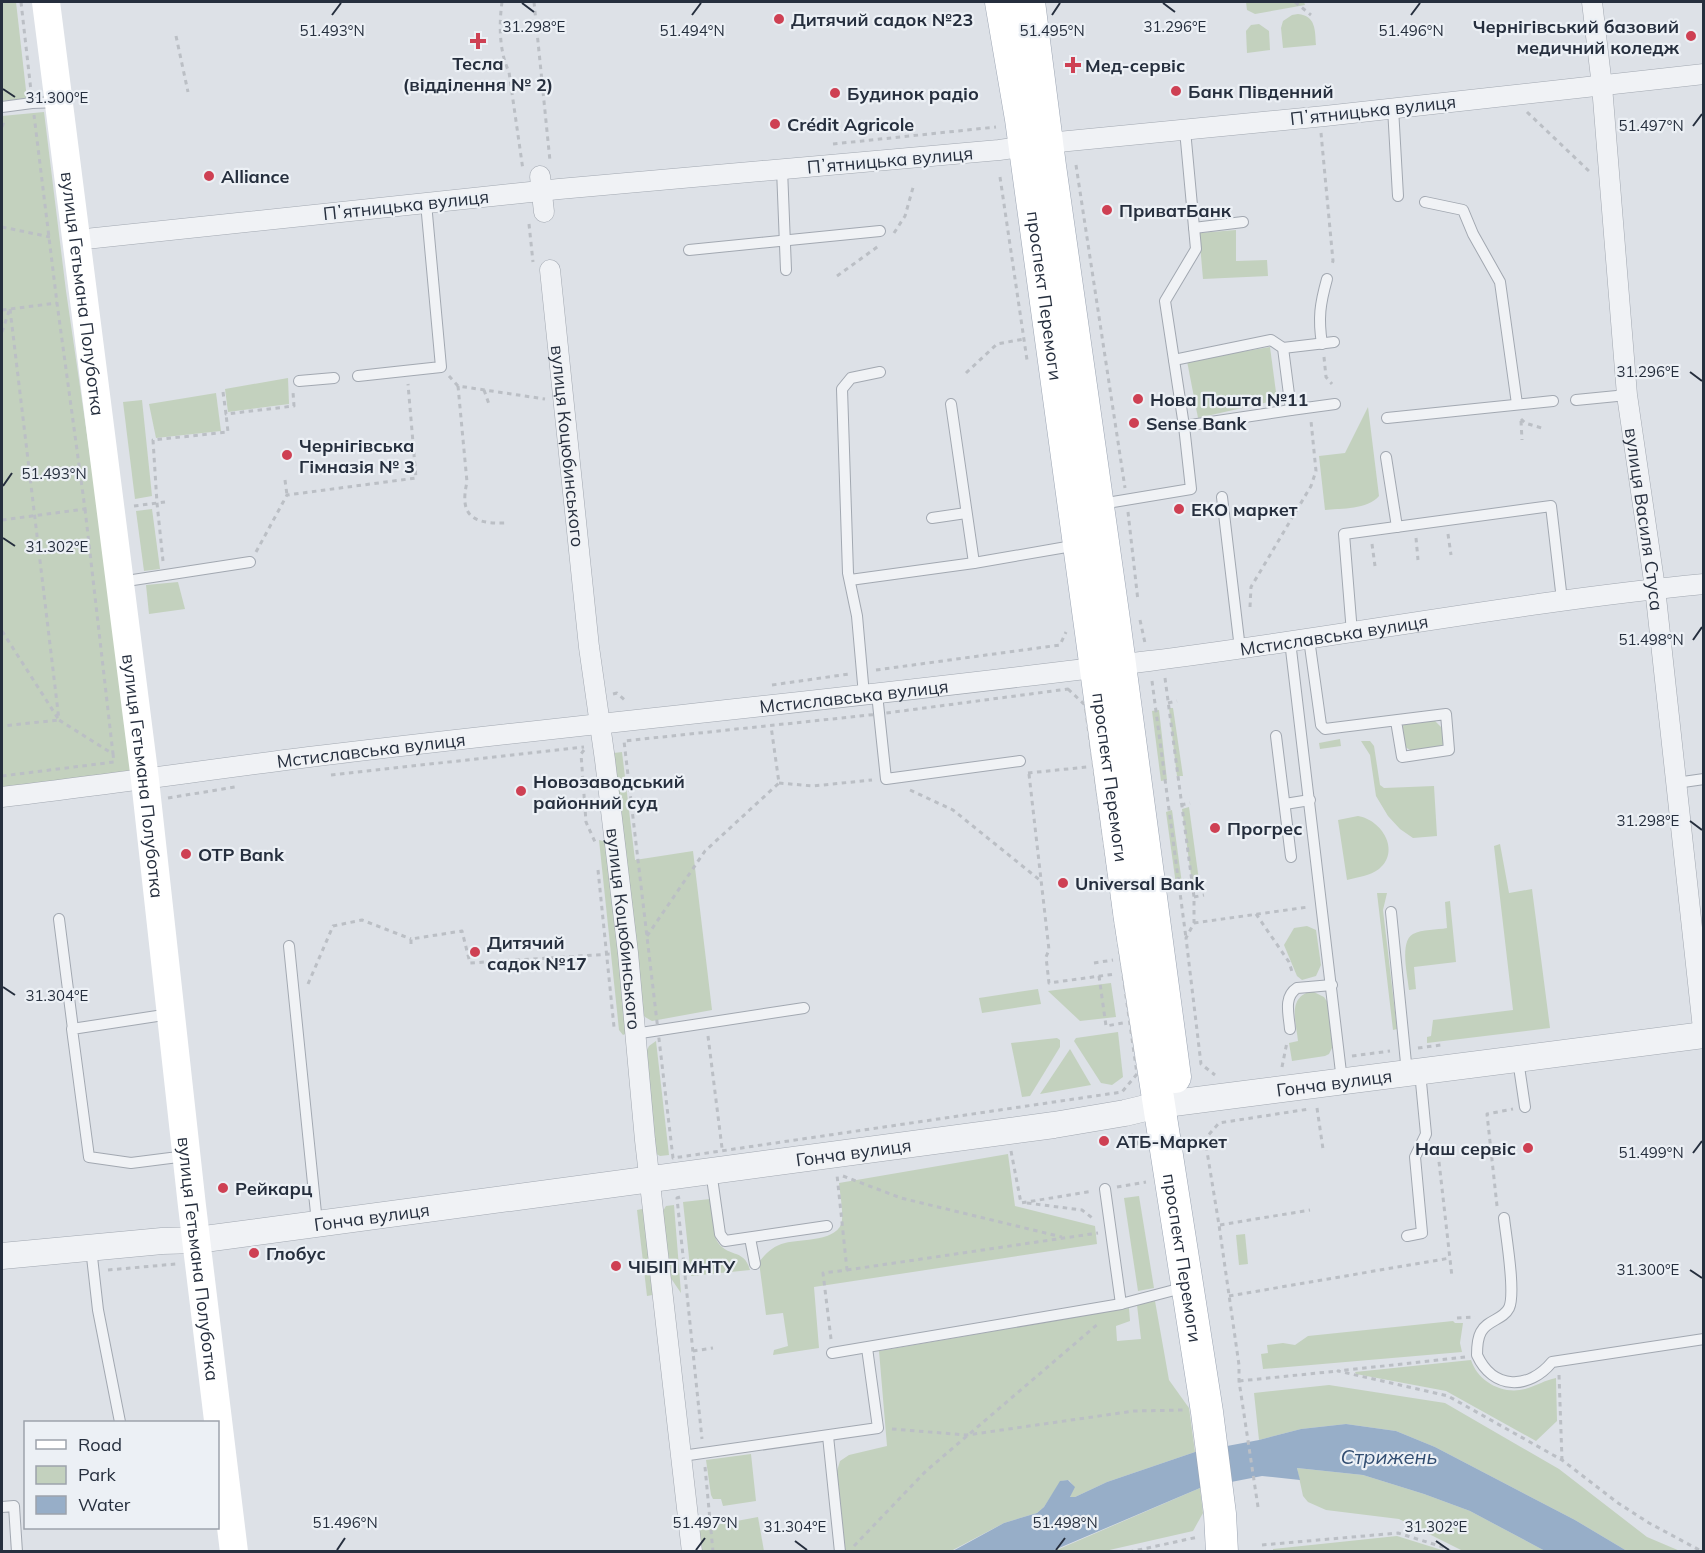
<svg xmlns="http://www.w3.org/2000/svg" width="1705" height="1553" viewBox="0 0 1705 1553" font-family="Mulish,sans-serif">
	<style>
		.green { fill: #c3d1be }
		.water { fill: #97aec8 }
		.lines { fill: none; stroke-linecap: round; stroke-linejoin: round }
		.service-casing { stroke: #a2a8b1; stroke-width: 12 }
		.minor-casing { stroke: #a2a8b1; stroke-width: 21 }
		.tertiary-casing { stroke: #a2a8b1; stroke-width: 27 }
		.primary-casing { stroke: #9ca5b3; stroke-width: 33 }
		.path { stroke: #bbbfc5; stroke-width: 3; stroke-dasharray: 4.5 4.5; stroke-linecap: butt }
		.service { stroke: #f0f2f5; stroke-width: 10 }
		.minor { stroke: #f0f2f5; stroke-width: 20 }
		.tertiary { stroke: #f0f2f5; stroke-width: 26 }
		.secondary { stroke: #fff; stroke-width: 28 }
		.primary { stroke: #fff; stroke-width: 32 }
		.ticks { fill: none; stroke: #262f3e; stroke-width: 2 }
		.poi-dot { fill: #ce4053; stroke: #ecf0f5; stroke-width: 2 }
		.labels { text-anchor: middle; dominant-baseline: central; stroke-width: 4.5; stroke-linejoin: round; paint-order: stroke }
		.poi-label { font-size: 18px; font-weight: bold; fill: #262f3e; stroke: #ecf0f5; text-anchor: start }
		.street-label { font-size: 18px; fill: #262f3e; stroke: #ecf0f5 }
		.water-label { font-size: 20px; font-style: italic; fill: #314d71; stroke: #ecf0f5 }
		.ticks-label { font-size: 15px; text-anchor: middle; fill: #262f3e; stroke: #ecf0f5; stroke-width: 4.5; stroke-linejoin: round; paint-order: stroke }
	</style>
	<rect width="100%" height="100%" fill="#dde1e7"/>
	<g class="green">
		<polygon points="2,2 16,2 27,99 2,101"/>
		<polygon points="1246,2 1304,2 1305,5 1255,14 1247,10"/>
		<path d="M1298,14C1316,16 1315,30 1316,45L1283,48L1281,28L1283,21L1292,15Z"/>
		<polygon points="1259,24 1269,31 1270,50 1247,53 1246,31 1251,25"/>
		<polygon points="44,112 66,291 98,510 131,773 2,787 2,116"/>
		<polygon points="1236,230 1236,261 1267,260 1268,276 1203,279 1199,233"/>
		<polygon points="1270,347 1277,400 1198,418 1187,361"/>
		<polygon points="288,378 289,404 228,412 225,389"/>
		<polygon points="216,393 221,431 156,438 149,404"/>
		<polygon points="142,400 152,496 135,499 123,402"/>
		<path d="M1368,407L1379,496C1367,510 1342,508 1325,510L1319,456L1345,453Z"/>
		<polygon points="152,509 160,569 144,571 136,511"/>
		<polygon points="178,582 185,609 149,614 146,585"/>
		<polygon points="1169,708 1173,708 1183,776 1177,776"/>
		<polygon points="1159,710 1167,780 1161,781 1152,711"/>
		<polygon points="1434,720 1442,728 1444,747 1414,752 1405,747 1401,729 1405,722"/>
		<polygon points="1340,739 1341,746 1320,749 1319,743"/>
		<polygon points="1361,741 1370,741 1374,746 1380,785 1384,788 1434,786 1437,836 1413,838 1400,829 1388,816 1376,796 1370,755"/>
		<polygon points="622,752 635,860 693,851 712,1010 652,1021 645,1017 641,1011 614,763 614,753"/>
		<polygon points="1189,807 1200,888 1193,890 1182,809"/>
		<polygon points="1172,810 1183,891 1177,892 1166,812"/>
		<path d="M1358,816C1382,820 1401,851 1379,869C1370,876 1358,877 1347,880L1338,820Z"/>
		<polygon points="599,840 606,842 609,846 627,1033 623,1035 619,1030"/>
		<polygon points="1500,844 1509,893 1532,889 1550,1028 1427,1043 1427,1037 1431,1036 1433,1020 1513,1010 1494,846"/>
		<polygon points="1377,893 1387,893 1383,910 1397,1029 1393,1030"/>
		<path d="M1450,901L1456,962L1414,967L1416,989L1409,990C1408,977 1399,941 1413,934C1422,929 1437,930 1447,928L1445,902Z"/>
		<polygon points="1307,926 1316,930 1321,965 1316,976 1302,980 1297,976 1284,945 1294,928"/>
		<polygon points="1111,983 1116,1017 1080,1021 1048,991"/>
		<polygon points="1038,989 1041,1004 982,1013 979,998"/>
		<path d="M1312,991L1324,997L1328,1003L1333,1046L1329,1054L1325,1056L1292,1061L1289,1043L1298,1041C1296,1021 1287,997 1312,991Z"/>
		<polygon points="1118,1032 1123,1077 1112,1085 1101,1083 1074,1041 1076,1038"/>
		<polygon points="1057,1038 1060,1040 1060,1047 1030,1096 1022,1097 1011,1043"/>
		<polygon points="656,1041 669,1155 660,1156 655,1153 646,1052 649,1046"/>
		<polygon points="1070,1049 1091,1085 1040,1094"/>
		<path d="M1008,1154L1015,1206L1095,1226L1097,1244L814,1287L819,1348L773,1355L774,1350L788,1346L783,1313L766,1315L759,1262C766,1253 773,1246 785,1243C800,1239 840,1242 842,1220C843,1208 840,1195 839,1183Z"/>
		<polygon points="1139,1196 1154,1288 1138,1291 1124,1198"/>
		<path d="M710,1199L716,1239C726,1259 744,1247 750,1270L691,1276L683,1202Z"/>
		<polygon points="674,1205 681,1293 668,1274 663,1211 666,1206"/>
		<polygon points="647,1208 658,1294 647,1296 637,1210"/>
		<polygon points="1245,1234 1248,1264 1239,1265 1236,1235"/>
		<polygon points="1155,1301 1169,1380 1189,1408 1195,1452 1107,1482 1075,1497 1070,1497 1074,1487 1069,1480 1061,1481 1044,1507 1037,1513 1004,1523 951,1551 845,1551 837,1471 840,1461 849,1455 887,1446 879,1351 1129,1308 1130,1321 1116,1326 1117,1341 1141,1339 1137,1305"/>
		<polygon points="1453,1321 1455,1323 1463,1323 1460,1343 1462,1352 1263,1369 1261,1354 1268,1353 1267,1345 1283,1343 1295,1345 1308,1336"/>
		<path d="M1471,1360C1478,1382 1503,1395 1525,1389C1536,1386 1545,1380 1556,1378L1557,1421L1536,1441L1446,1391L1356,1374L1355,1372Z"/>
		<polygon points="1329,1385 1445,1403 1559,1469 1647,1537 1680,1551 1627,1551 1575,1520 1435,1447 1396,1431 1346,1424 1301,1429 1259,1440 1254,1393"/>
		<polygon points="751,1454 756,1501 723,1506 721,1499 713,1499 711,1495 706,1460"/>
		<polygon points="1297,1468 1363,1475 1424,1494 1470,1511 1545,1551 1463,1551 1399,1519 1326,1510 1308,1502 1303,1496"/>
		<polygon points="1200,1488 1203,1513 1193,1531 1105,1551 1052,1552"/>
		<polygon points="758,1517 764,1551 701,1551 699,1528"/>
		<polygon points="1397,1536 1445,1551 1405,1552 1404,1550 1391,1552 1273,1552 1273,1549"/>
	</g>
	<polygon class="water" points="1346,1424 1396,1431 1435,1447 1575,1520 1627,1551 1545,1551 1470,1511 1424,1494 1363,1475 1297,1468 1300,1480 1262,1476 1200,1488 1052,1551 951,1552 1004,1523 1037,1513 1044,1507 1060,1481 1068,1480 1075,1487 1070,1497 1075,1497 1107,1482 1195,1452 1259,1440 1301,1429"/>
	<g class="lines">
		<defs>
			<g id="service">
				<polyline points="2,107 32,103 59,102"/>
				<polyline points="1393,108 1398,196"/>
				<polyline points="782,169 786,270"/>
				<polyline points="1425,202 1463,210 1473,234 1500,282 1517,404"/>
				<polyline points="1194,228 1243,222"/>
				<polyline points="689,250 880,231"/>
				<path d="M1322,344C1318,318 1320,304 1327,279"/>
				<polyline points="1283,348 1334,342"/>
				<polyline points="1174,360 1271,340 1283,348 1291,410 1184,426"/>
				<polyline points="358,376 441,367 426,203"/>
				<polyline points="299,381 334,378"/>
				<polyline points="1576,400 1627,395"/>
				<polyline points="951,404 974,563"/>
				<polyline points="1291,410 1335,404"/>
				<polyline points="1387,418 1553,401"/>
				<polyline points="1386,457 1397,527"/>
				<polyline points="1222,497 1240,649"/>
				<polyline points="1101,504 1191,489 1184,426 1165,301 1196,249 1185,130"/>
				<polyline points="932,518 966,513"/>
				<polyline points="850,580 974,563 1078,545"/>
				<polyline points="120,582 250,562"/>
				<polyline points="1352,633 1344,534 1551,506 1562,600"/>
				<polyline points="1309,639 1321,725 1325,729 1446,714 1449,750 1402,757 1396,721"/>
				<polyline points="1290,641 1342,1081"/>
				<polyline points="877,694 886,779 1020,761"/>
				<polyline points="864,695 857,616 848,573 842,389 851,378 880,372"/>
				<polyline points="1276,736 1291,857"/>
				<polyline points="1676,783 1704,779"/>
				<polyline points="1285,804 1310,800"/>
				<polyline points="1391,912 1407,1073"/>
				<polyline points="59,919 73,1029"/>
				<polyline points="289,946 317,1223"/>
				<polyline points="170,1014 72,1029 89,1157 131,1163 186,1156"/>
				<path d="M1290,1029C1289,1015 1283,997 1297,988L1332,985"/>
				<polyline points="634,1034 804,1008"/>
				<polyline points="1518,1060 1525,1107"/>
				<polyline points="711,1171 720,1234 725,1241 827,1226"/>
				<polyline points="1105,1189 1121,1304"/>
				<path d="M1504,1218C1506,1236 1516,1293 1509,1308C1503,1320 1487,1320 1481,1332C1477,1339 1477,1348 1477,1355C1493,1390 1529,1390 1552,1362L1704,1339"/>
				<polyline points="1407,1236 1422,1233 1415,1157 1426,1134 1420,1072"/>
				<polyline points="750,1238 755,1264"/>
				<polyline points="91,1248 98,1310 120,1422"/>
				<polyline points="832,1353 1121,1304 1186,1287"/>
				<polyline points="828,1436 840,1552"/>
				<polyline points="682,1456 878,1428 867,1348"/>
				<polyline points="2,1507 14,1506 17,1552"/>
			</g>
			<g id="minor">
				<path id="s1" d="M1592,2L1602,86L1627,395L1655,588L1704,1038"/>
				<polyline points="540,176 544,212"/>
				<polyline points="76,240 559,189 999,150 1048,143 1325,116 1704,74"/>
				<path id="s2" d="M550,270L589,647L605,760L628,953L645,1140L692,1552"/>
				<path id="s3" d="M2,797C104,785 207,770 309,757C589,723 869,697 1149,661C1334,638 1518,602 1704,584"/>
			</g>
			<g id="tertiary">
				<path id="s4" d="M2,1256L162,1241L197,1240L1054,1125L1125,1113L1158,1105L1704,1035"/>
			</g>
			<g id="primary">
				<path id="s6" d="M1001,2L1021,119L1130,919L1207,1412L1220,1514L1222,1552"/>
				<polyline points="1029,2 1050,166 1114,620 1175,1077"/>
			</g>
		</defs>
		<use href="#service" class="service-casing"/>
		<use href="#minor" class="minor-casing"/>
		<use href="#tertiary" class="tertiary-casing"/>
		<use href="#primary" class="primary-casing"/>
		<g class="path">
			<polyline points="21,2 31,91"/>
			<path d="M502,2C499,24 499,51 509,72L523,170"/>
			<polyline points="534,2 550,161"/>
			<polyline points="1295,2 1311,15"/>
			<polyline points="176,36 188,92"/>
			<polyline points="1527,112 1590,172"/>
			<polyline points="2,127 5,119"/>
			<polyline points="1321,133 1333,261 1331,267"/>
			<polyline points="833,144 996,127"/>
			<polyline points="1076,165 1125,488"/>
			<polyline points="1000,177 1027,360"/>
			<polyline points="529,224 533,262"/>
			<polyline points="2,227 50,237"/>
			<polyline points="894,233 905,216 914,184"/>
			<polyline points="837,276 880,245"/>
			<polyline points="2,310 57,303"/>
			<polyline points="2,332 9,311"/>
			<polyline points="1324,357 1326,377 1332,384"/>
			<polyline points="966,373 997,344 1024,339"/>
			<polyline points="449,376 458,386 545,399"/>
			<path d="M458,386L467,482C459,516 473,524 505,523"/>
			<polyline points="484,390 490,407"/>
			<polyline points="223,392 226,414 294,406 293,392"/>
			<polyline points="1521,419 1525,423 1545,429"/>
			<polyline points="1521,421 1522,440"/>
			<polyline points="285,480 287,495"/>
			<polyline points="134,506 165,502"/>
			<polyline points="85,509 113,754"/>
			<polyline points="1128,512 1138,601"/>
			<polyline points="2,520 85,509 57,303 34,115"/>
			<polyline points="1448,534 1451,555"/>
			<polyline points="1416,538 1418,560"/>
			<polyline points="1372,544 1375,566"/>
			<polyline points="256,552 287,495 416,478 408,384"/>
			<polyline points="163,561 157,503 153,440 228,432 226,414"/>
			<polyline points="1250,607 1251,587 1311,486 1316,471 1311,421"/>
			<polyline points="1140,620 1145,643"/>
			<polyline points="2,631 59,720 2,726"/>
			<polyline points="876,670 1060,645 1066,632"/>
			<polyline points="1165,678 1194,897 1194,923 1186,938 1201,1064 1215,1075"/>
			<polyline points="1152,681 1186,938"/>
			<polyline points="772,685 849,674"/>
			<polygon points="1068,689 1085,705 1137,1074 1122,1092 673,1158 624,741 879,714"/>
			<polyline points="613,694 617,693 627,702"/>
			<polyline points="1168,703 1177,701"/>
			<polyline points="584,750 581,754 586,822 595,842"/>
			<polyline points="1028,773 1087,767"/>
			<polyline points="1029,774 1049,950 1046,957 1049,983 1115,974"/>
			<polyline points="331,775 584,747"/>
			<polyline points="2,776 114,762 113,754 59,720 10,309"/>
			<polyline points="779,783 813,786 872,780"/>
			<polyline points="910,790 953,810 1041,881"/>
			<polyline points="168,798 235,787"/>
			<polyline points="1181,805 1190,803"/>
			<polyline points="598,870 614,1027"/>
			<polyline points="1194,897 1204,895"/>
			<polyline points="1256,914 1289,962 1293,975"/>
			<polyline points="1194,923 1308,907"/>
			<polyline points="647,936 705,851 779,783 771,726"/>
			<polyline points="411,944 411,939 462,931 470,963 611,954"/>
			<polyline points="1094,963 1113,960"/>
			<polyline points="1099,976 1106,1026 1123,1023"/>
			<polyline points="308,984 333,926 362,920 411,939"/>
			<polyline points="708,1036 722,1148"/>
			<polyline points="1418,1048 1441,1045"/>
			<polyline points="1352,1056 1390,1051"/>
			<polyline points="1282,1067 1287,1042"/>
			<polyline points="1317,1108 1323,1149"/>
			<polyline points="1131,1134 1139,1145"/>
			<polyline points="1437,1144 1452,1277"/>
			<polyline points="1011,1151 1021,1203 1093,1191"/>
			<polyline points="843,1176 901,1198 1062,1237"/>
			<polyline points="1117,1187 1146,1182"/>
			<polyline points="680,1197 677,1198 702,1439"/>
			<polyline points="1027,1203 1082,1210 1095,1220"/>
			<polyline points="1497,1206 1487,1114 1513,1109"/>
			<polyline points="1220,1225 1310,1210"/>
			<polyline points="108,1270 176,1264"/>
			<polyline points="847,1270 1098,1233"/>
			<polyline points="1229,1296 1450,1258"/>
			<polyline points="1457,1318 1475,1317"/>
			<polyline points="831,1339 823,1273 847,1270 837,1175"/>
			<polyline points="693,1351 713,1348"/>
			<polyline points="1465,1357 1338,1371 1448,1396 1562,1460 1618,1503 1649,1523 1703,1552"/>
			<polyline points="1559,1375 1562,1460"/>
			<polyline points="1239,1381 1338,1371"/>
			<polyline points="892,1429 967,1435 1134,1411 1184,1410"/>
			<polyline points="705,1467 713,1552"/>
			<polyline points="1258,1507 1239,1381 1239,1365 1219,1225 1205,1139 1219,1123 1309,1109"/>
			<polyline points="1262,1545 1398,1533 1443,1547 1452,1552"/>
			<polyline points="854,1546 926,1471 1099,1323"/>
			<polyline points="1129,1552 1198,1537"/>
		</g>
		<use href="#service" class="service"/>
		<use href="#minor" class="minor"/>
		<use href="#tertiary" class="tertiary"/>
		<path class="secondary" id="s5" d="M46,2L145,780L192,1206L234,1552"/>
		<use href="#primary" class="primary"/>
	</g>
	<path class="ticks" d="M522,3L534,12M1163,3L1175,12M332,15L341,3M692,15L701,3M1052,15L1060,3M1411,15L1420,3M3,89L15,97M1693,126L1702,114M1690,372L1702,381M3,486L12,473M3,538L15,546M1693,640L1702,627M1690,821L1702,830M3,987L15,995M1693,1153L1702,1141M1690,1270L1702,1278M795,1541L807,1550M1436,1541L1449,1550M337,1550L345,1538M696,1550L705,1538M1056,1550L1065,1538"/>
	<g class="poi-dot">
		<circle cx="779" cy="19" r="6"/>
		<circle cx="1691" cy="36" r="6"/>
		<path d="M475 32h6v6h6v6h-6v6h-6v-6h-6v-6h6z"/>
		<path d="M1070 56h6v6h6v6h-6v6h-6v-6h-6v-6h6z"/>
		<circle cx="1176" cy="91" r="6"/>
		<circle cx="835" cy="93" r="6"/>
		<circle cx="775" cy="124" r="6"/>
		<circle cx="209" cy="176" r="6"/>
		<circle cx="1107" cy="210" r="6"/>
		<circle cx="1138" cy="399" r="6"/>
		<circle cx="1134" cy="423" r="6"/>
		<circle cx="287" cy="455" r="6"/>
		<circle cx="1179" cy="509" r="6"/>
		<circle cx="521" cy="791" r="6"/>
		<circle cx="1215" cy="828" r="6"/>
		<circle cx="186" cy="854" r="6"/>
		<circle cx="1063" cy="883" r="6"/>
		<circle cx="475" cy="952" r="6"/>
		<circle cx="1104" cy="1141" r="6"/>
		<circle cx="1528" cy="1148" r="6"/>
		<circle cx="223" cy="1188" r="6"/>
		<circle cx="254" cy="1253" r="6"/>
		<circle cx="616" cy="1266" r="6"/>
	</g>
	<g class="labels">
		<g class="poi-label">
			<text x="791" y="19">Дитячий садок №23</text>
			<text x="1679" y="26" text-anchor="end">Чернігівський базовий<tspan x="1679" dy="21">медичний коледж</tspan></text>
			<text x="478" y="63" text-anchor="middle">Тесла<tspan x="478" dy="21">(відділення № 2)</tspan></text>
			<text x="1085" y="65">Мед-сервіс</text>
			<text x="1188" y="91">Банк Південний</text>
			<text x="847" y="93">Будинок радіо</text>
			<text x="787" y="124">Crédit Agricole</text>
			<text x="221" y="176">Alliance</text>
			<text x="1119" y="210">ПриватБанк</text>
			<text x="1150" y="399">Нова Пошта №11</text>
			<text x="1146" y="423">Sense Bank</text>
			<text x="299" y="445">Чернігівська<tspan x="299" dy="21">Гімназія № 3</tspan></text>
			<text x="1191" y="509">ЕКО маркет</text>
			<text x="533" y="781">Новозаводський<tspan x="533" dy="21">районний суд</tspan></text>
			<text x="1227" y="828">Прогрес</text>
			<text x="198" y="854">OTP Bank</text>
			<text x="1075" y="883">Universal Bank</text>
			<text x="487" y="942">Дитячий<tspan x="487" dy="21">садок №17</tspan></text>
			<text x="1116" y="1141">АТБ-Маркет</text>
			<text x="1516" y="1148" text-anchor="end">Наш сервіс</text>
			<text x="235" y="1188">Рейкарц</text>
			<text x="266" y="1253">Глобус</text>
			<text x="628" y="1266">ЧІБІП МНТУ</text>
		</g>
		<g class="street-label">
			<text transform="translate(1373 110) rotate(-6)">Пʼятницька вулиця</text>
			<text transform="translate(890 160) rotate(-5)">Пʼятницька вулиця</text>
			<text transform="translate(406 205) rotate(-6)">Пʼятницька вулиця</text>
			<text stroke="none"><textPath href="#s5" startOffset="294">вулиця Гетьмана Полуботка</textPath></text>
			<text stroke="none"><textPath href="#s6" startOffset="297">проспект Перемоги</textPath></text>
			<text stroke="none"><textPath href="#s2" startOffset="177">вулиця Коцюбинського</textPath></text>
			<text stroke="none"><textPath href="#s1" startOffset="520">вулиця Василя Стуса</textPath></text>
			<text stroke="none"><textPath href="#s3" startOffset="1342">Мстиславська вулиця</textPath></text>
			<text stroke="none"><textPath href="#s3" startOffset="858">Мстиславська вулиця</textPath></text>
			<text stroke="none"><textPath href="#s3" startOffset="372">Мстиславська вулиця</textPath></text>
			<text stroke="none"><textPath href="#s5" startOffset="780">вулиця Гетьмана Полуботка</textPath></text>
			<text stroke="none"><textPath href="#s6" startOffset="783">проспект Перемоги</textPath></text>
			<text stroke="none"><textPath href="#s2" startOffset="663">вулиця Коцюбинського</textPath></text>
			<text stroke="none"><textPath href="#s4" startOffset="1344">Гонча вулиця</textPath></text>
			<text stroke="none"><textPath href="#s4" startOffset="858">Гонча вулиця</textPath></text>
			<text stroke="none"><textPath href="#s4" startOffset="372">Гонча вулиця</textPath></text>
			<text stroke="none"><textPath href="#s6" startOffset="1269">проспект Перемоги</textPath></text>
			<text stroke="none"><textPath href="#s5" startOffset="1266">вулиця Гетьмана Полуботка</textPath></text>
		</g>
		<g class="water-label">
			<text x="1389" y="1456">Стрижень</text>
		</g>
	</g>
	<g class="ticks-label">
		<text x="534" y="32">31.298°E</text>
		<text x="1175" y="32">31.296°E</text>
		<text x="332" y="36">51.493°N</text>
		<text x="692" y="36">51.494°N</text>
		<text x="1052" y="36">51.495°N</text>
		<text x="1411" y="36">51.496°N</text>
		<text x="57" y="103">31.300°E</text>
		<text x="1651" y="131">51.497°N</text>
		<text x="1648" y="377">31.296°E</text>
		<text x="54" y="479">51.493°N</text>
		<text x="57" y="552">31.302°E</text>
		<text x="1651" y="645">51.498°N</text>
		<text x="1648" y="826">31.298°E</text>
		<text x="57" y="1001">31.304°E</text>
		<text x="1651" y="1158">51.499°N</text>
		<text x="1648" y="1275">31.300°E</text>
		<text x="345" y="1528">51.496°N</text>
		<text x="705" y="1528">51.497°N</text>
		<text x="1065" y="1528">51.498°N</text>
		<text x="795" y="1532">31.304°E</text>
		<text x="1436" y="1532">31.302°E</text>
	</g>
	<rect width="1705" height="1553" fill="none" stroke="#262f3e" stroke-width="6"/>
	<rect x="24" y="1421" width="195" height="108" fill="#ecf0f5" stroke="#9da3ac" stroke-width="1.5"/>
	<rect x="36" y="1440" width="30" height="9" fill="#ffffff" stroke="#9da3ac" stroke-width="1.5"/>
	<text x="78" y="1451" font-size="18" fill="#262f3e">Road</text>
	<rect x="36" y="1466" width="30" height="18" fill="#c3d1be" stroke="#9da3ac" stroke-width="1.5"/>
	<text x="78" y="1481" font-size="18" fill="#262f3e">Park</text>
	<rect x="36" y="1496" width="30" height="18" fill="#97aec8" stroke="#9da3ac" stroke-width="1.5"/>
	<text x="78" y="1511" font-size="18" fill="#262f3e">Water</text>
</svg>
